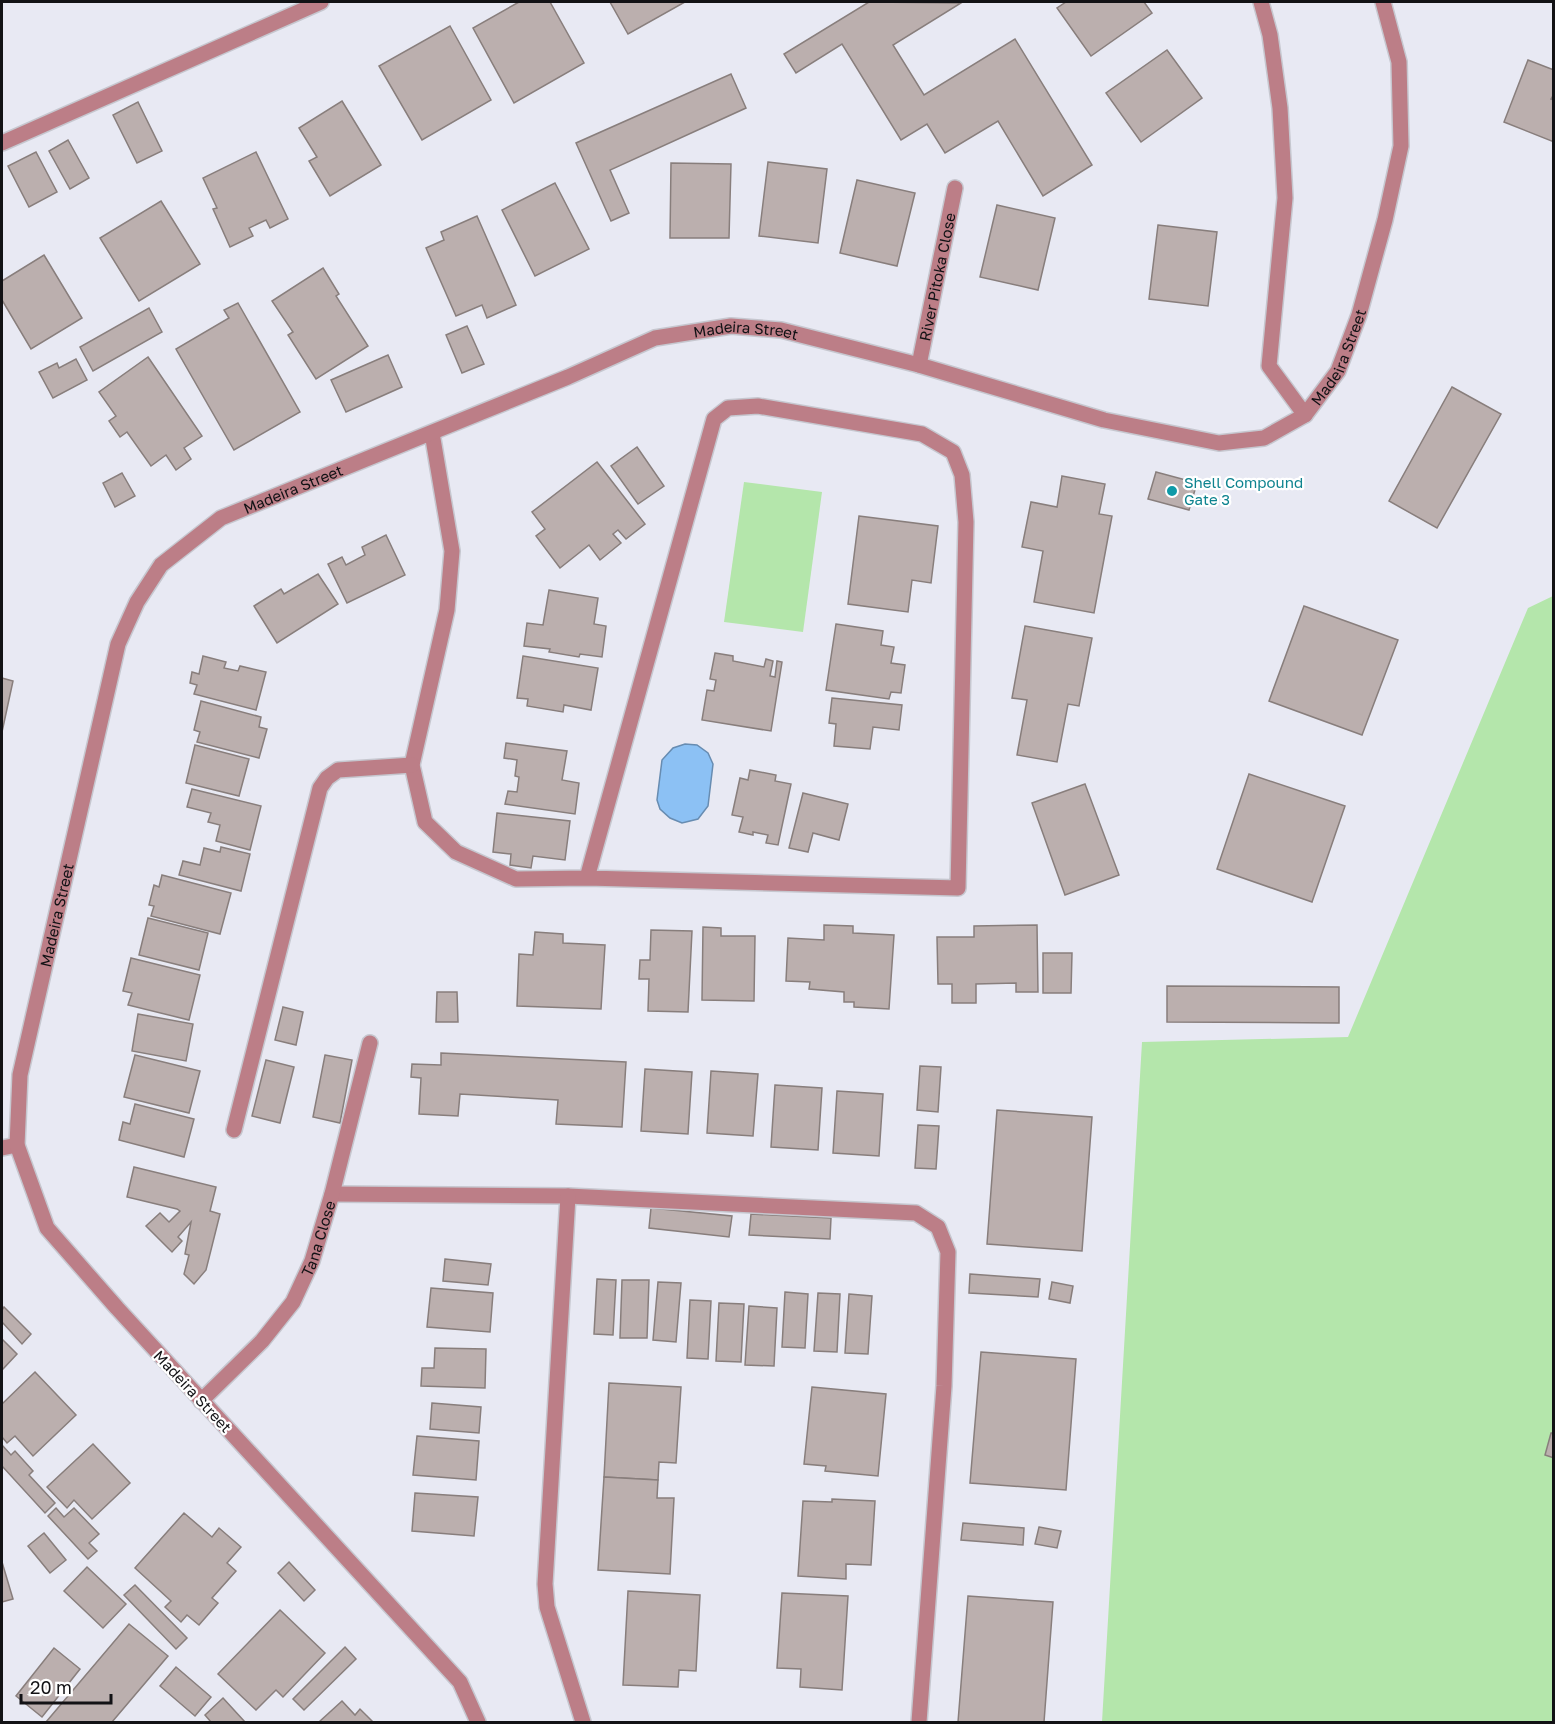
<svg xmlns="http://www.w3.org/2000/svg" width="1555" height="1724" viewBox="0 0 1555 1724" font-family="'Golos Text',sans-serif">
	<style>
		.green { fill: #b4e6ab }
		.water { fill: #8cc1f4; stroke: #678cb1; stroke-width: 1.5 }
		.building { fill: #bbafae; stroke: #887e7c; stroke-width: 1.5 }
		.lines { fill: none; stroke-linecap: round; stroke-linejoin: round }
		.lane-casing { stroke: #c6c7cf; stroke-width: 18 }
		.street-casing { stroke: #c6c7cf; stroke-width: 18 }
		.lane { stroke: #bc7e87; stroke-width: 15 }
		.street { stroke: #bc7e87; stroke-width: 15 }
		.culture-dot { fill: #0f9aa8; stroke: #fff; stroke-width: 2 }
		.labels { text-anchor: middle; dominant-baseline: central; stroke-width: 4.5; stroke-linejoin: round; paint-order: stroke }
		.street-label { font-size: 15px; fill: #121215; stroke: #fff }
		.culture-label { font-size: 15px; fill: #0d838f; stroke: #fff; text-anchor: start }
	</style>
	<rect width="100%" height="100%" fill="#e8e9f3"/>
	<g class="green">
		<polygon points="744,482 822,492 803,632 724,622"/>
		<polygon points="1553,596 1553,1722 1102,1722 1142,1042 1348,1037 1528,608"/>
	</g>
	<polygon class="water" points="685,744 697,745 708,753 713,764 708,806 698,819 682,823 670,818 660,809 657,800 662,760 673,748"/>
	<g class="building">
		<polygon points="519,2 550,2 584,63 514,103 473,28"/>
		<polygon points="610,2 685,2 628,34"/>
		<polygon points="869,2 961,3 893,45 924,95 1015,39 1092,165 1043,196 998,121 945,153 927,124 901,140 842,44 796,73 784,54"/>
		<polygon points="1066,2 1144,2 1152,13 1091,56 1057,8"/>
		<polygon points="450,26 491,100 422,140 379,66"/>
		<polygon points="1167,50 1202,98 1141,142 1106,93"/>
		<polygon points="1528,60 1554,70 1554,94 1551,99 1554,100 1554,142 1504,122"/>
		<polygon points="731,74 746,108 610,170 629,213 611,221 576,143"/>
		<polygon points="342,101 381,165 330,196 309,161 317,157 299,128"/>
		<polygon points="138,102 162,151 137,163 113,115"/>
		<polygon points="68,140 89,178 70,189 49,151"/>
		<polygon points="36,152 57,192 29,207 8,166"/>
		<polygon points="256,152 288,219 270,228 266,220 249,228 253,236 230,247 213,209 217,208 203,178"/>
		<polygon points="768,162 827,169 818,243 759,236"/>
		<polygon points="671,163 731,164 729,238 670,238"/>
		<polygon points="857,180 915,193 897,266 840,253"/>
		<polygon points="555,183 589,249 535,276 502,210"/>
		<polygon points="161,201 200,264 139,301 100,238"/>
		<polygon points="997,205 1055,218 1038,290 980,277"/>
		<polygon points="477,216 516,305 487,318 482,305 456,316 426,248 444,240 441,232"/>
		<polygon points="1158,225 1217,232 1208,306 1149,299"/>
		<polygon points="44,255 82,318 31,349 2,300 2,281"/>
		<polygon points="323,268 339,294 336,296 368,346 316,379 288,335 293,332 272,301"/>
		<polygon points="238,303 300,412 234,450 176,349 229,318 224,310"/>
		<polygon points="149,308 162,332 93,371 80,347"/>
		<polygon points="467,326 484,364 462,373 446,335"/>
		<polygon points="388,355 402,387 346,412 331,380"/>
		<polygon points="148,357 202,436 184,448 191,459 176,470 166,455 151,466 127,432 120,437 109,421 116,416 99,392"/>
		<polygon points="76,359 87,380 53,398 39,372 57,363 59,368"/>
		<polygon points="1452,387 1501,414 1437,528 1389,501"/>
		<polygon points="637,447 664,486 638,504 611,466"/>
		<polygon points="597,462 645,524 626,539 618,530 613,534 621,543 600,560 589,545 560,568 536,536 545,529 532,512"/>
		<polygon points="1156,472 1197,483 1189,510 1148,499"/>
		<polygon points="122,473 135,496 115,507 103,483"/>
		<polygon points="1062,476 1105,484 1099,514 1112,516 1094,613 1034,602 1043,551 1022,547 1031,502 1057,507"/>
		<polygon points="859,516 938,526 931,583 912,580 908,612 848,604"/>
		<polygon points="386,535 405,575 347,603 328,564 342,557 346,565 365,555 362,547"/>
		<polygon points="318,574 338,604 277,643 254,606 281,589 284,594"/>
		<polygon points="549,590 598,598 594,624 606,626 602,657 580,654 579,657 549,652 550,649 524,646 527,623 543,625"/>
		<polygon points="1304,606 1398,640 1362,735 1269,701"/>
		<polygon points="836,624 883,631 881,645 894,647 891,663 905,665 901,693 891,692 889,699 826,690"/>
		<polygon points="1025,626 1092,638 1079,706 1068,704 1057,762 1017,755 1027,700 1012,698"/>
		<polygon points="715,653 733,656 733,661 764,667 766,659 773,661 770,676 775,677 777,661 782,662 771,731 702,720 707,690 714,691 716,680 710,679"/>
		<polygon points="203,656 226,662 224,668 238,671 240,666 266,672 256,710 194,694 197,685 190,683 192,672 199,674"/>
		<polygon points="523,656 598,668 591,710 564,705 563,712 527,706 528,699 517,698"/>
		<polygon points="2,678 13,681 2,732"/>
		<polygon points="832,698 902,705 899,730 873,727 870,749 834,746 836,724 829,723"/>
		<polygon points="201,701 261,717 259,727 267,729 259,758 197,742 200,732 194,730"/>
		<polygon points="506,743 567,751 562,780 579,783 575,814 505,804 508,791 517,792 519,777 515,776 517,760 504,758"/>
		<polygon points="195,745 249,759 239,796 186,783"/>
		<polygon points="750,770 776,775 775,781 791,784 778,845 766,843 768,835 753,832 753,835 739,832 743,817 732,815 740,778 748,780"/>
		<polygon points="1249,774 1345,806 1312,902 1217,869"/>
		<polygon points="1085,784 1119,875 1065,895 1032,803"/>
		<polygon points="192,789 261,806 250,850 216,841 220,825 208,822 211,813 187,807"/>
		<polygon points="803,793 848,804 839,840 813,833 808,852 789,848"/>
		<polygon points="497,813 570,821 565,860 533,856 531,868 510,865 511,854 493,852"/>
		<polygon points="221,847 250,854 241,891 179,875 183,861 200,865 204,848 220,852"/>
		<polygon points="162,875 231,893 220,934 151,916 154,906 149,905 154,885 159,887"/>
		<polygon points="148,918 208,933 199,970 139,955"/>
		<polygon points="824,925 853,926 853,933 894,935 889,1009 854,1007 854,1002 844,1002 844,992 809,989 810,982 786,981 788,938 824,940"/>
		<polygon points="1037,925 1038,992 1016,992 1016,983 976,984 976,1003 952,1003 952,984 938,984 937,937 974,937 974,926"/>
		<polygon points="703,927 721,928 721,936 755,936 754,1001 702,1000"/>
		<polygon points="651,930 692,931 688,1012 648,1011 649,979 639,979 640,960 650,960"/>
		<polygon points="535,932 563,934 563,943 605,945 601,1009 517,1006 519,954 533,955"/>
		<polygon points="1043,953 1072,953 1071,993 1043,993"/>
		<polygon points="131,958 200,975 189,1020 128,1005 132,993 123,991"/>
		<polygon points="1167,986 1339,987 1339,1023 1167,1022"/>
		<polygon points="437,992 457,992 458,1022 436,1022"/>
		<polygon points="283,1007 303,1012 296,1045 275,1040"/>
		<polygon points="138,1014 193,1024 186,1061 132,1051"/>
		<polygon points="441,1053 626,1062 622,1127 556,1124 558,1100 460,1094 458,1116 419,1114 421,1078 411,1077 412,1064 441,1065"/>
		<polygon points="135,1055 200,1071 189,1113 124,1097"/>
		<polygon points="325,1055 352,1060 340,1123 313,1117"/>
		<polygon points="266,1060 294,1067 280,1123 252,1116"/>
		<polygon points="920,1066 941,1067 938,1112 917,1110"/>
		<polygon points="645,1069 692,1072 688,1134 641,1131"/>
		<polygon points="711,1071 758,1074 753,1136 707,1133"/>
		<polygon points="775,1085 822,1088 818,1150 771,1147"/>
		<polygon points="837,1091 883,1094 879,1156 833,1153"/>
		<polygon points="135,1104 194,1119 184,1157 119,1140 123,1122 130,1124"/>
		<polygon points="997,1110 1092,1117 1082,1251 987,1244"/>
		<polygon points="918,1125 939,1126 936,1169 915,1168"/>
		<polygon points="134,1167 216,1187 210,1211 220,1214 206,1270 194,1284 184,1274 189,1255 185,1254 191,1222 178,1237 182,1241 172,1252 146,1226 160,1213 169,1222 180,1211 177,1209 127,1197"/>
		<polygon points="651,1208 732,1216 729,1237 649,1228"/>
		<polygon points="751,1214 831,1218 830,1239 749,1235"/>
		<polygon points="445,1259 491,1264 488,1285 443,1281"/>
		<polygon points="970,1274 1040,1279 1038,1297 969,1293"/>
		<polygon points="597,1279 616,1280 613,1335 594,1334"/>
		<polygon points="622,1280 649,1280 647,1338 620,1338"/>
		<polygon points="658,1282 681,1283 676,1342 653,1340"/>
		<polygon points="1052,1282 1073,1286 1070,1303 1049,1299"/>
		<polygon points="431,1288 493,1293 490,1332 427,1327"/>
		<polygon points="785,1292 808,1294 805,1348 782,1347"/>
		<polygon points="818,1293 840,1294 837,1352 814,1351"/>
		<polygon points="849,1294 872,1296 868,1354 845,1353"/>
		<polygon points="690,1300 711,1301 708,1359 687,1358"/>
		<polygon points="719,1303 744,1304 741,1362 716,1361"/>
		<polygon points="749,1306 777,1308 774,1366 745,1365"/>
		<polygon points="4,1307 31,1334 22,1344 2,1322 2,1310"/>
		<polygon points="2,1339 17,1354 2,1370"/>
		<polygon points="435,1348 486,1349 485,1388 421,1386 422,1368 434,1368"/>
		<polygon points="981,1352 1076,1359 1066,1490 970,1483"/>
		<polygon points="35,1372 76,1415 33,1456 15,1436 7,1443 2,1437 2,1404"/>
		<polygon points="609,1383 681,1387 676,1463 659,1462 658,1480 604,1477"/>
		<polygon points="812,1387 886,1394 878,1476 825,1471 826,1466 804,1464"/>
		<polygon points="432,1403 481,1407 479,1433 430,1429"/>
		<polygon points="1551,1433 1554,1433 1554,1458 1545,1455"/>
		<polygon points="417,1436 479,1441 476,1480 413,1475"/>
		<polygon points="93,1444 130,1483 92,1519 74,1500 67,1508 47,1487"/>
		<polygon points="2,1445 11,1455 15,1451 33,1471 29,1475 55,1503 45,1513 2,1466"/>
		<polygon points="604,1477 658,1480 657,1498 674,1498 670,1574 598,1570"/>
		<polygon points="415,1493 478,1497 474,1536 412,1531"/>
		<polygon points="832,1499 875,1501 871,1565 846,1564 846,1579 798,1576 803,1501 832,1502"/>
		<polygon points="56,1508 64,1517 74,1508 99,1534 89,1543 97,1551 88,1559 48,1516"/>
		<polygon points="184,1513 212,1537 219,1528 241,1547 227,1563 236,1571 212,1598 218,1603 199,1625 187,1615 181,1622 165,1607 171,1601 135,1568"/>
		<polygon points="963,1523 1024,1528 1023,1545 961,1540"/>
		<polygon points="1039,1527 1061,1531 1057,1548 1035,1544"/>
		<polygon points="44,1533 66,1560 50,1573 28,1546"/>
		<polygon points="2,1562 13,1599 2,1602"/>
		<polygon points="289,1562 315,1590 304,1601 278,1573"/>
		<polygon points="87,1567 126,1604 103,1628 64,1591"/>
		<polygon points="135,1585 187,1638 176,1649 124,1595"/>
		<polygon points="628,1591 700,1595 696,1671 679,1670 678,1687 623,1685"/>
		<polygon points="782,1593 848,1596 842,1690 800,1687 801,1669 777,1668"/>
		<polygon points="968,1596 1053,1602 1044,1722 958,1722"/>
		<polygon points="280,1610 325,1653 283,1697 276,1690 256,1710 218,1674"/>
		<polygon points="129,1624 168,1656 112,1722 46,1722"/>
		<polygon points="345,1647 356,1659 304,1710 293,1699"/>
		<polygon points="54,1648 80,1669 42,1717 16,1696"/>
		<polygon points="176,1667 211,1697 195,1716 160,1686"/>
		<polygon points="223,1698 245,1722 211,1722 205,1715"/>
		<polygon points="342,1701 355,1715 360,1709 373,1722 319,1722"/>
	</g>
	<g class="lines">
		<defs>
			<g id="lane">
				<polyline points="432,433 452,551 447,610 412,765 425,822 456,852 516,879 587,878 958,888 966,522 962,475 953,452 922,434 758,406 728,408 714,419 587,878"/>
				<polyline points="234,1130 320,788 327,778 338,770 412,765"/>
				<polyline points="332,1194 568,1196 916,1213 938,1227 948,1252 944,1386 919,1722"/>
				<polyline points="568,1196 545,1584 547,1607 583,1722"/>
			</g>
			<g id="street">
				<polyline points="1261,2 1270,35 1280,108 1285,198 1269,366 1305,415"/>
				<polyline points="2,143 321,2"/>
				<path id="s1" d="M919,365L955,188"/>
				<polyline points="2,1148 17,1145"/>
				<path id="s2" d="M201,1401L262,1341L293,1302L312,1261L332,1194L370,1043"/>
				<path id="s3" d="M478,1722L460,1682L117,1308L47,1228L17,1145L20,1075L118,644L137,602L161,565L221,518L568,377L655,338L731,326L781,330L919,365L1104,420L1219,443L1264,438L1305,415L1338,371L1359,315L1385,220L1401,146L1399,62L1383,2"/>
			</g>
		</defs>
		<use href="#lane" class="lane-casing"/>
		<use href="#street" class="street-casing"/>
		<use href="#lane" class="lane"/>
		<use href="#street" class="street"/>
	</g>
	<circle class="culture-dot" cx="1172" cy="491" r="6"/>
	<g class="labels">
		<g class="street-label">
			<text stroke="none"><textPath href="#s1" startOffset="90">River Pitoka Close</textPath></text>
			<text stroke="none"><textPath href="#s3" startOffset="1986">Madeira Street</textPath></text>
			<text stroke="none"><textPath href="#s3" startOffset="2634">Madeira Street</textPath></text>
			<text stroke="none"><textPath href="#s3" startOffset="1502">Madeira Street</textPath></text>
			<text stroke="none"><textPath href="#s3" startOffset="980">Madeira Street</textPath></text>
			<text stroke="none"><textPath href="#s2" startOffset="204">Tana Close</textPath></text>
			<text transform="translate(193 1391) rotate(47)">Madeira Street</text>
		</g>
		<g class="culture-label">
			<text x="1184" y="482">Shell Compound<tspan x="1184" dy="17">Gate 3</tspan></text>
		</g>
	</g>
	<rect width="1555" height="1724" fill="none" stroke="#121215" stroke-width="6"/>
	<path d="M21 1694v9h90v-9" fill="none" stroke="#121215" stroke-width="3"/>
	<text x="30" y="1694" font-size="18" fill="#121215" stroke="#ffffff" stroke-width="4.5" paint-order="stroke">20 m</text>
</svg>
